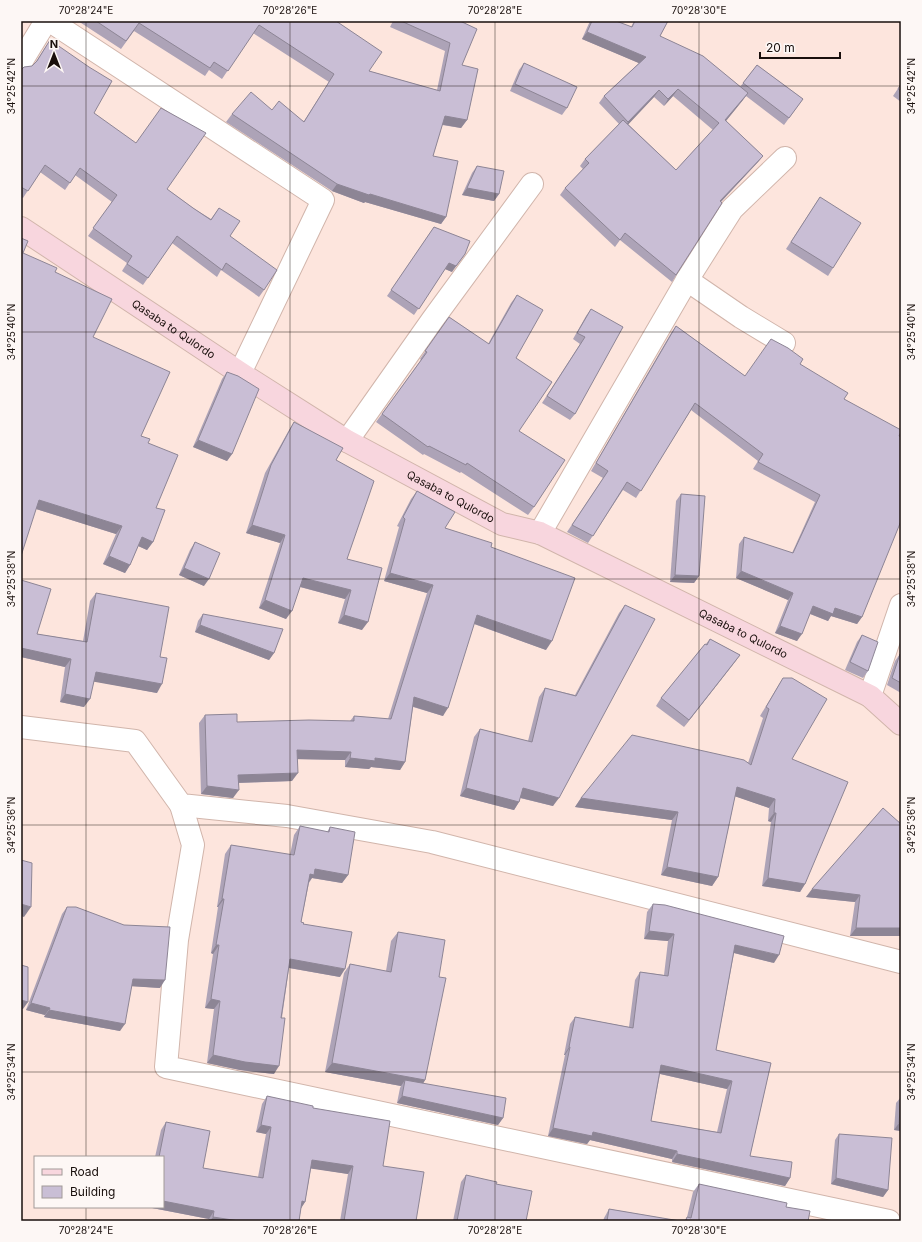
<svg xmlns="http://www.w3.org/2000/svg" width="922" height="1242" viewBox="0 0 922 1242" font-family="Inter,sans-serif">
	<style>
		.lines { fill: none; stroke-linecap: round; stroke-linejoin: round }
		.street-casing { stroke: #d1b5ab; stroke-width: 24 }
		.secondary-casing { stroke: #d1b5ab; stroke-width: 24 }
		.street { stroke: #fff; stroke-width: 22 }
		.secondary { stroke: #f8d6de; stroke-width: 22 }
		.wall { fill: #ada3b7; fill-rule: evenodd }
		.shaded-wall { fill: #8d8595 }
		.building { fill: #c9bed5; stroke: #8d8595; fill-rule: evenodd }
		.ticks { fill: none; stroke: #190f0c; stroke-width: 1; stroke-opacity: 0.45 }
		.labels { text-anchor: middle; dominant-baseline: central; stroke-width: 3; stroke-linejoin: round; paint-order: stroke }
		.street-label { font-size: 11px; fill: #190f0c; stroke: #fdf7f5 }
		.neatline { fill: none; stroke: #190f0c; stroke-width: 1.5 }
		.ticks-label { font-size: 10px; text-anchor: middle; fill: #190f0c }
	</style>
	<rect width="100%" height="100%" fill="#fde5dd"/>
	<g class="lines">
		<defs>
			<g id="street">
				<polyline points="50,21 323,200 240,373"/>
				<polyline points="21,62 46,21"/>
				<polyline points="687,280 741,317 784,343"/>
				<polyline points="347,441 433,319 532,184"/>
				<polyline points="540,533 687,280 732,209 785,158"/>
				<polyline points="870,696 901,605"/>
				<polyline points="21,727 135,741 181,805 287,816 432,842 901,962"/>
				<polyline points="181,805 193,845 177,940 166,1067 889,1221"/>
			</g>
			<g id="secondary">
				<path id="s1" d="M21,228L240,373L347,441L502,524L540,533L870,696L901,724"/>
			</g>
		</defs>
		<use href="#street" class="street-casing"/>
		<use href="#secondary" class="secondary-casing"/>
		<use href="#street" class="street"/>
		<use href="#secondary" class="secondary"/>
	</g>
	<g class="wall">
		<polygon points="78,21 336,21 369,71 437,90 445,51 390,27 393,21 460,21 462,65 467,120 461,128 442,125 433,156 446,217 441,224 365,202 364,203 332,191 226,122 232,114 272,110 304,121 329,82 253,33 222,79 209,70 205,76 134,31 121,49"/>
		<path d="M590,21H616L631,27L634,21H668L660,36L740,87L757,65L803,99L784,125L746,96L726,121L763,156L758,162L721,202L672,282L620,240L615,247L560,195L565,188L583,169L580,166L585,159L619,124L599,103L604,96L639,63L582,39ZM673,96L713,130L676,170L628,124L654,97L664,106Z"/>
		<polygon points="50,40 94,113 167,189 193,208 211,219 219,208 230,236 264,290 259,297 221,270 217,277 172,243 143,285 122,271 127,263 88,236 112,202 75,175 65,190 40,172 23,198 21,197 21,70 32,66 35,63"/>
		<polygon points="524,63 567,108 562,115 510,91 519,70"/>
		<polygon points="901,84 901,102 893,96"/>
		<polygon points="477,166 499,194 494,201 462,195 472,173"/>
		<polygon points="820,197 833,268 828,276 786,249"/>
		<polygon points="434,227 452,272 445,269 414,315 387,296"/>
		<polygon points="23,253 55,272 93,337 141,436 148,443 156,508 153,542 147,550 138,546 130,565 125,573 103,564 116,534 36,509"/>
		<polygon points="517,295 516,358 519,431 534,507 528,515 461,472 460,473 424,454 423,455 376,422 421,360 420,359 449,317 488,344 511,303"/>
		<polygon points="591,309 575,414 570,420 542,403 580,344 573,339 586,316"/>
		<polygon points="676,326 745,376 800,364 844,399 899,436 862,617 857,624 831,616 828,621 810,614 797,641 775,633 788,600 736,578 739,544 744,537 792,553 815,502 753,469 758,461 691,410 636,498 623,490 588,543 567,532 603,478 591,471 671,333"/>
		<polygon points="227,372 232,454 227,461 193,447 222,379"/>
		<polygon points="294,422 336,460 347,559 362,630 338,623 345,599 300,587 286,619 259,608 280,543 246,533 265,473 289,430"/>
		<polygon points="417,491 445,528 491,547 546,650 474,624 443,716 413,707 405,762 400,770 371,767 369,769 345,767 345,760 297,759 292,781 239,783 233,798 201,794 199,723 205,715 237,722 350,721 354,716 388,719 427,593 384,581 399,527 397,526 411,499"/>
		<polygon points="681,494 699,576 694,583 670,582 676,501"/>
		<polygon points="195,542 204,586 179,575 190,550"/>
		<polygon points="21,580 37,634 83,641 90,601 96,593 160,657 157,693 94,681 84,707 60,702 65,667 21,657"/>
		<polygon points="625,605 553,806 520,798 519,802 514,810 460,796 474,737 480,729 528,741 539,697 545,688 575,695 619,613"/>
		<polygon points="203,614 274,653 269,660 195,632 198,621"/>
		<polygon points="862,635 868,671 863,678 845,670 857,642"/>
		<polygon points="710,639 740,655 684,727 656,706 661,698"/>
		<polygon points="900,654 901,655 901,693 887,685 895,661"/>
		<polygon points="783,678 805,884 800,892 762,886 771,822 768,821 769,808 735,796 718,877 712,886 661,875 672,820 575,807 581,798 748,763 763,718 760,716 778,686"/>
		<polygon points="901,824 901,936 850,936 855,902 806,897"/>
		<polygon points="300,826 327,832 330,827 348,875 342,883 312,878 309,883 301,922 303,924 340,977 289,968 274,1074 240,1070 207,1063 214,1009 205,1008 213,954 211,953 218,907 217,907 225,854 231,845 290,855 294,835"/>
		<path d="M653,904L774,963L734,953L716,1050L771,1063L750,1156L790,1178L785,1186L672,1162V1159L590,1140L587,1144L548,1136L565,1055H564L570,1024L575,1017L629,1027L635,980L640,972L664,975L668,941L644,939L647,912ZM660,1074L727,1089L717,1132L651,1121Z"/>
		<polygon points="67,907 160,988 132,986 120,1031 44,1017 45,1015 26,1010 62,914"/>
		<polygon points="398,932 439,977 425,1080 423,1084 503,1118 498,1125 397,1103 400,1088 401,1086 325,1072 344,973 350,964 386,971 391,941"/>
		<polygon points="267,1096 313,1108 383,1166 416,1221 340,1221 348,1174 311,1168 305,1202 301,1208 299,1221 208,1221 209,1219 147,1207 163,1207 163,1157 155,1157 161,1130 166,1122 203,1168 258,1177 266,1134 256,1132 262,1104"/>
		<polygon points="901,1097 901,1131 894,1130 896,1103"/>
		<polygon points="839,1134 888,1190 883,1197 831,1184 835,1140"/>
		<polygon points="466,1175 496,1184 526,1221 453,1221 461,1182"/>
		<polygon points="699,1184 786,1207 808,1221 684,1221 687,1217 693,1192"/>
		<polygon points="609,1209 680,1221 603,1221 604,1218"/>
	</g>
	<g class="shaded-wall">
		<polygon points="587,32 646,57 641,64 582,39"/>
		<polygon points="678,89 673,96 664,106 668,99"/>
		<polygon points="659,90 654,97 624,129 628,122"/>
		<polygon points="748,93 743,100 721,127 725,120"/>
		<polygon points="445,116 467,120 461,128 439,124"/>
		<polygon points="763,156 758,162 715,208 720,201"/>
		<polygon points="337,184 446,217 441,224 365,202 364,203 332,191"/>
		<polygon points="467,188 499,194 494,201 462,195"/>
		<polygon points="465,254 452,272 445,269 449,263"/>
		<polygon points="198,440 232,454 227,461 193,447"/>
		<polygon points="39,500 122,526 116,534 33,508"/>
		<polygon points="252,525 285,535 280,543 246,533"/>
		<polygon points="142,537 153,542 147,550 136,545"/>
		<polygon points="109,556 130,565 125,573 103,564"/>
		<polygon points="184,568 209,579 204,586 179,575"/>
		<polygon points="741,571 793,593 788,600 736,578"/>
		<polygon points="390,573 433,585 427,593 384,581"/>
		<polygon points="675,575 699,576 694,583 670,582"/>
		<polygon points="303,578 351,590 345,599 297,586"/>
		<polygon points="265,600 292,611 286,619 259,608"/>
		<polygon points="813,606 835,608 862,617 857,624 831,616 828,621 808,613"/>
		<polygon points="344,615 368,622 362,630 338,623"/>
		<polygon points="477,615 552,641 546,650 472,623"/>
		<polygon points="200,625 274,653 269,660 195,632"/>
		<polygon points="780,626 802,634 797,641 775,633"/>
		<polygon points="21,648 71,659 65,667 21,657"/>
		<polygon points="740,655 735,662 684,727 689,720"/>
		<polygon points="96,672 162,684 157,693 90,681"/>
		<polygon points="65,694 90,699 84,707 60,702"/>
		<polygon points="414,697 448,708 443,716 408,705"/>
		<polygon points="297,750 351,752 345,760 291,759"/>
		<polygon points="350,758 375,758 405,762 400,770 371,767 369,769 345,767"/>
		<polygon points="298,773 292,781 233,783 238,775"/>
		<polygon points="207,786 239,790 233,798 201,794"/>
		<polygon points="737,787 775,799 769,808 731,795"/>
		<polygon points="466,788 519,802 514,810 460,796"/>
		<polygon points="523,788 559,798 553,806 517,797"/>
		<polygon points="581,798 678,812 672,820 575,807"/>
		<polygon points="774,813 776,813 771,822 768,821"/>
		<polygon points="667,867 718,877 712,886 661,875"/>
		<polygon points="315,869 348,875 342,883 312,878 308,883 310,874"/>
		<polygon points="768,878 805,884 800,892 762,886"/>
		<polygon points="812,889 860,895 855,902 806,897"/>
		<polygon points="222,899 224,899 218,907 217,907"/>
		<polygon points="21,904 31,907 24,917 21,916"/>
		<polygon points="856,928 901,928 901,936 850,936"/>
		<polygon points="649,931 674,934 668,941 644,939"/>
		<polygon points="216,945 219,945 213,954 211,953"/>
		<polygon points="735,945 779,955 774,963 730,952"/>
		<polygon points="290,959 345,969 340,977 284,967"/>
		<polygon points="133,979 165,980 160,988 128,986"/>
		<polygon points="211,999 220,1001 214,1009 205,1008"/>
		<polygon points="21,1000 28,1002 23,1009 21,1009"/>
		<polygon points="31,1003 50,1008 45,1015 26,1010"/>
		<polygon points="49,1010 125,1024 120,1031 44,1017"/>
		<polygon points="569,1047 570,1047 565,1055 564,1055"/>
		<polygon points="213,1055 279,1066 274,1074 240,1070 207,1063"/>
		<polygon points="332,1063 425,1080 419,1090 405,1080 401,1086 325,1072"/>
		<polygon points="661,1065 732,1081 727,1089 656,1073"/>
		<polygon points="402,1096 503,1118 498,1125 397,1103"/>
		<polygon points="899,1123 901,1123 901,1131 894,1130"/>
		<polygon points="261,1125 271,1127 266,1134 256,1132"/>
		<polygon points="553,1128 593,1132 677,1151 672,1159 590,1140 587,1144 548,1136"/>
		<polygon points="677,1154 790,1178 785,1186 672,1162"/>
		<polygon points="312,1160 353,1166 348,1174 307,1168"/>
		<polygon points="836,1178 888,1190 883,1197 831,1184"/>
		<polygon points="163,1201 214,1211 209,1219 147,1207 163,1207"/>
		<polygon points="302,1201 305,1202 300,1210"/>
		<polygon points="213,1217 239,1221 210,1221"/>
	</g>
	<g class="building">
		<polygon points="96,21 336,21 382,52 369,71 440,91 450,43 401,21 460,21 477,29 462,65 478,69 467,120 445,116 433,156 458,161 446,217 370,194 369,195 337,184 232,114 251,92 272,110 279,101 304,122 334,74 259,25 228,71 214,62 210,68 139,23 126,41"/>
		<polygon points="592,21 616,21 632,27 635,21 668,21 660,36 703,56 748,93 725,120 763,156 720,201 722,203 676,275 625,233 620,240 565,188 589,163 585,159 623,120 676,170 719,123 678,89 668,99 659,90 628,122 604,96 646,57 587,32"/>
		<polygon points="50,40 89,67 112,81 94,113 136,143 161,108 206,133 167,189 193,208 211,220 219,208 240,221 230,236 277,270 264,290 226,263 222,270 177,236 148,278 127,264 132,256 93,228 117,195 80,168 70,183 45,165 28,191 21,187 21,70 24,67 32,66 37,61"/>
		<polygon points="524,63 577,87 567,108 515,84"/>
		<polygon points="757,65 803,99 789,118 743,83"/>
		<polygon points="901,84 901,91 898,89"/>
		<polygon points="477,166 504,171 499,194 467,188"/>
		<polygon points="820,197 861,223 833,268 791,242"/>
		<polygon points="434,227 470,241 465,254 456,266 449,263 419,309 391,290"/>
		<polygon points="21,238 28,241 23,253 57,268 55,272 112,299 93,337 170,372 141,436 150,439 148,443 178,455 156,508 165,510 153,542 142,537 130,565 109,556 122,526 39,500 21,556"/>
		<polygon points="517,295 543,310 516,358 552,382 519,431 565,460 534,507 467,463 466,465 429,446 428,447 382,414 427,352 425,351 449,317 489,344"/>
		<polygon points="591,309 623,327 575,414 547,396 585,337 577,333"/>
		<polygon points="676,326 745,376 771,339 788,348 803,359 800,364 848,393 844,399 901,430 901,432 899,436 901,437 901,521 862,617 835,608 833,614 813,606 802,634 780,626 793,593 741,571 744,537 793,553 820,495 758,462 763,454 695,403 641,491 627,482 593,536 572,525 608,471 596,463"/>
		<polygon points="227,372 238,376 259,389 232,454 198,440"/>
		<polygon points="294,422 343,448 336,460 374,481 347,559 382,568 368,622 344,615 351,590 303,578 292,611 265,600 285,535 252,525 271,465"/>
		<polygon points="417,491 455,512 445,528 492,543 491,547 575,578 552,641 477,615 448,708 414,697 405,762 375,758 375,761 350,758 351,752 297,750 298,773 238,775 239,790 207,786 205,715 237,714 237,722 309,720 354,721 354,716 391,719 433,585 390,573 405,519 403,517"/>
		<polygon points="681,494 705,496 699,576 675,575"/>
		<polygon points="195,542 220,553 209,579 184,568"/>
		<polygon points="21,580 51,589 37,634 87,642 96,593 169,607 160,657 167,658 162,684 96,672 90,699 65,694 71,659 21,648"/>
		<polygon points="625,605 655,619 559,798 523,788 519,802 466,788 480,729 532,742 545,688 576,696"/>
		<polygon points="203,614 283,629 274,653 200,625"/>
		<polygon points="862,635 878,642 868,671 850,662"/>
		<polygon points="710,639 740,655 689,720 661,698 705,644 707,645"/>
		<polygon points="900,654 901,655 901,683 892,678"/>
		<polygon points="783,678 792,678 827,699 792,759 848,782 805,884 768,878 776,813 774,813 775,799 737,787 718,877 667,867 678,812 581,798 632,735 744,760 751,765 769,709 766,707"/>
		<polygon points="883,808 901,824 901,928 856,928 860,895 812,889"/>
		<polygon points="300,826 329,832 330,827 355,832 348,875 315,869 314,875 310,874 301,922 304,923 303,924 352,932 345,969 290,959 281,1018 285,1018 279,1066 245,1062 213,1055 220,1001 211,999 219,945 216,945 224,899 222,899 231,845 294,855"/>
		<polygon points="21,860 32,863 31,907 21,904"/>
		<path d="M653,904L665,905L784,936L779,955L735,945L716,1050L771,1063L750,1156L792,1162L790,1178L677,1154V1151L593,1132L592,1136L553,1128L570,1047H569L575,1017L633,1028L640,972L668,976L674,934L649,931ZM661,1065L732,1081L721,1133L651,1121Z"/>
		<polygon points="67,907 76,907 124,925 170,927 165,980 133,979 125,1024 49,1010 50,1008 31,1003"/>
		<polygon points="398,932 445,940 439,977 446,978 425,1080 332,1063 350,964 391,972"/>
		<polygon points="21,965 28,967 28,1002 21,1000"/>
		<polygon points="405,1080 506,1098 503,1118 402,1096"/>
		<polygon points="267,1096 313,1106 313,1108 390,1121 383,1166 424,1172 416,1221 344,1221 353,1166 312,1160 305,1202 302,1201 299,1221 239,1221 213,1217 214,1211 163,1201 163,1157 159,1157 166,1122 210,1131 203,1168 263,1178 271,1127 261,1125"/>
		<polygon points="901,1097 901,1123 899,1123"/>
		<polygon points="839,1134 892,1138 888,1190 836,1178"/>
		<polygon points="466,1175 497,1182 496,1184 532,1191 526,1221 457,1221"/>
		<polygon points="699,1184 787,1203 786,1207 810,1211 808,1221 686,1221 687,1217 691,1218"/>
		<polygon points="609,1209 680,1221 607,1221"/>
	</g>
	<path class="ticks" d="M86,21V1157M290,21V1221M495,21V1221M699,21V1221M21,86H901M21,332H901M21,579H901M21,825H901M21,1072H901M86,1207V1221"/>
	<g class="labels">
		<g class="street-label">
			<text stroke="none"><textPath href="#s1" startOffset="183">Qasaba to Qulordo</textPath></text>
			<text stroke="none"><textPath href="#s1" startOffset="507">Qasaba to Qulordo</textPath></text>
			<text stroke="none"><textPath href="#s1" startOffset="831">Qasaba to Qulordo</textPath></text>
		</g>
	</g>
	<rect width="922" height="1242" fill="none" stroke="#fdf7f5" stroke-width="44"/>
	<rect x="34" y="1156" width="130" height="52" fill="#fdf7f5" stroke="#a29a98"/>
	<rect x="42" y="1169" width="20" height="6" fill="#f8d6de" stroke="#a29a98"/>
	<text x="70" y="1176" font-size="12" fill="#190f0c">Road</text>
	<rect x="42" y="1186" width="20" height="12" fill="#c9bed5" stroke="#a29a98"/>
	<text x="70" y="1196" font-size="12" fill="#190f0c">Building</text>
	<g transform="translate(54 54)" stroke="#fdf7f5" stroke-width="3" paint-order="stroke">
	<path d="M0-3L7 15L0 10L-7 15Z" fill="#190f0c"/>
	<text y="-6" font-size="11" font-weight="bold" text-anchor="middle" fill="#190f0c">N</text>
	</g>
	<path d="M760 52v6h80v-6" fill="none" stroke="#190f0c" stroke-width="2"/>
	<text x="766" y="52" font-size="12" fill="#190f0c" stroke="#fdf7f5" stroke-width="3" paint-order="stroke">20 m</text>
	<rect x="22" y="22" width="878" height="1198" class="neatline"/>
	<g class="ticks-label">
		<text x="86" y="14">70°28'24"E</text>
		<text x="290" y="14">70°28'26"E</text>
		<text x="495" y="14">70°28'28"E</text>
		<text x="699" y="14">70°28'30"E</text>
		<text transform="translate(11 86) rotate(-90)" y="4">34°25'42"N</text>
		<text transform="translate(911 86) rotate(-90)" y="4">34°25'42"N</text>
		<text transform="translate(11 332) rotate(-90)" y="4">34°25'40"N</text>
		<text transform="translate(911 332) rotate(-90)" y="4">34°25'40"N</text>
		<text transform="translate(11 579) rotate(-90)" y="4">34°25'38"N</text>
		<text transform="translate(911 579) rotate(-90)" y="4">34°25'38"N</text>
		<text transform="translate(11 825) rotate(-90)" y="4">34°25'36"N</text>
		<text transform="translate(911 825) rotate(-90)" y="4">34°25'36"N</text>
		<text transform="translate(11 1072) rotate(-90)" y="4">34°25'34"N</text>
		<text transform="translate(911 1072) rotate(-90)" y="4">34°25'34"N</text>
		<text x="86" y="1234">70°28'24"E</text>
		<text x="290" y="1234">70°28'26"E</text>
		<text x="495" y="1234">70°28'28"E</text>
		<text x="699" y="1234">70°28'30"E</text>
	</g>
</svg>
